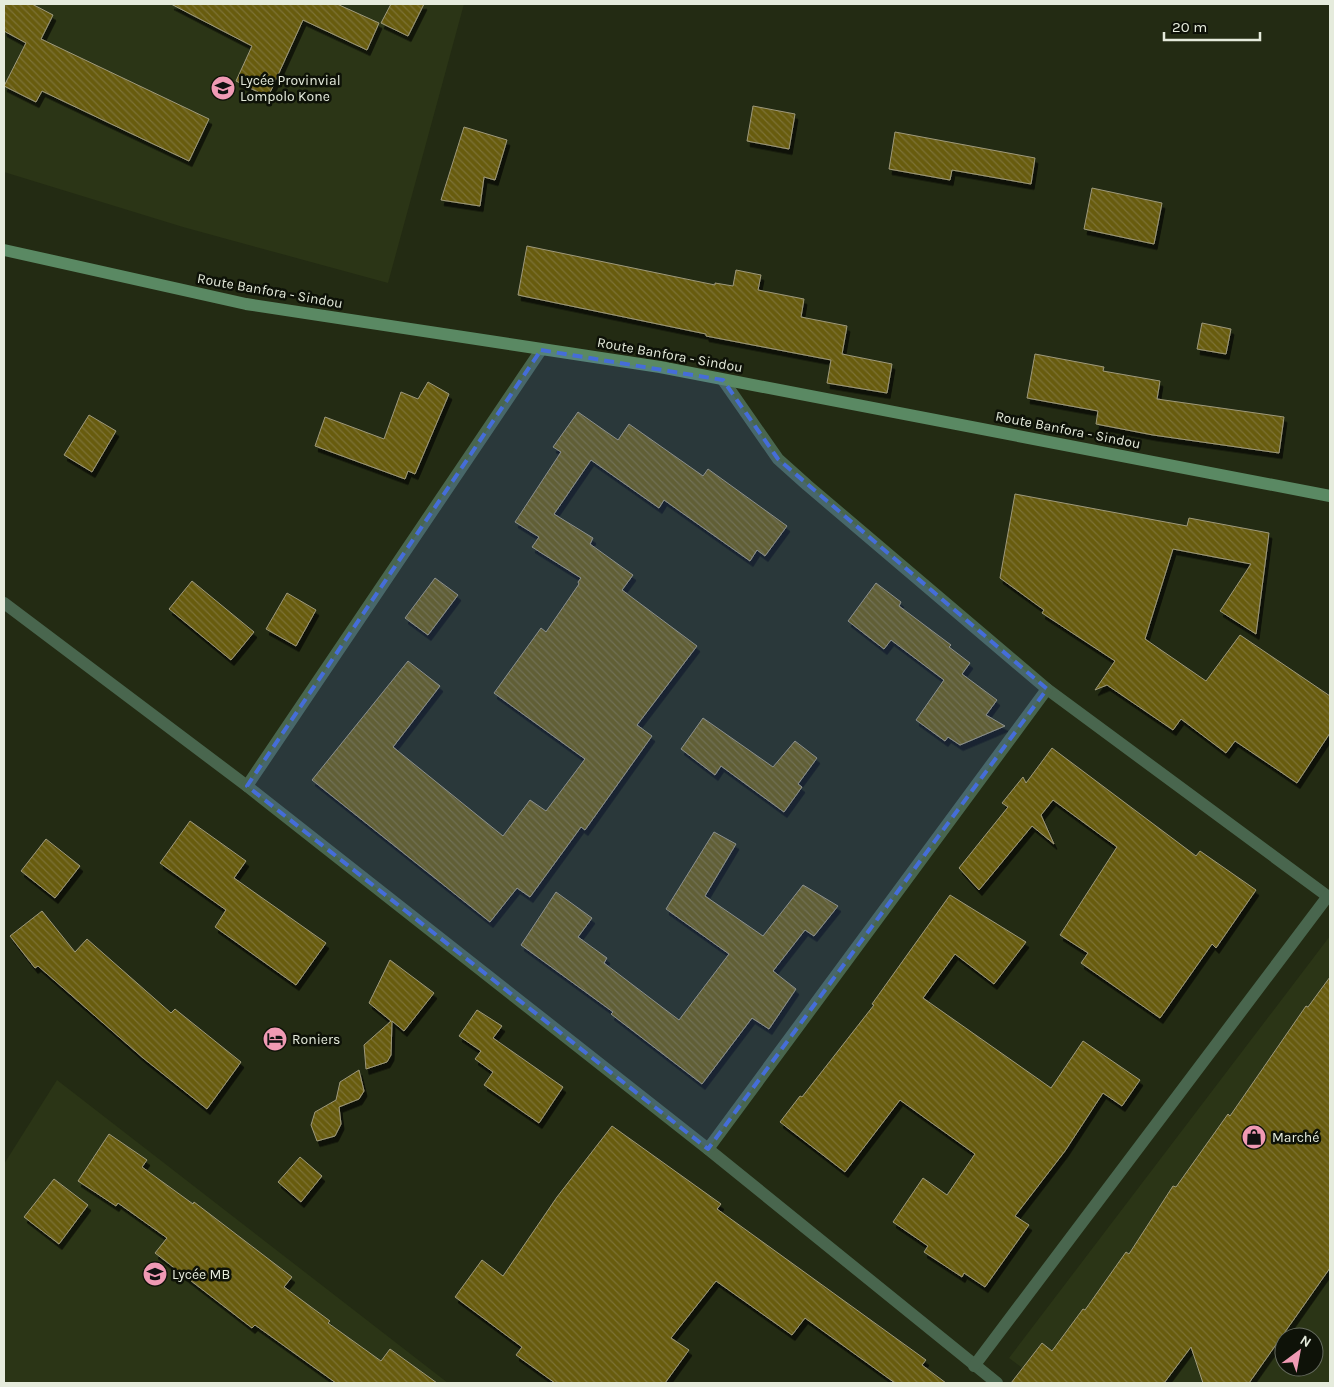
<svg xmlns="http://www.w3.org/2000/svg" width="1334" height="1387" viewBox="0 0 1334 1387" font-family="Karla,sans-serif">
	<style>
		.built { fill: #2b3516; fill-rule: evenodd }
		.building { fill: url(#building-back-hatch); stroke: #9e997b; filter: url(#shadow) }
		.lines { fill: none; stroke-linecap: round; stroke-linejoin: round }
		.street { stroke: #49664e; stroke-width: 12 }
		.secondary { stroke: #5a8963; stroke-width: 12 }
		.marked { fill: #456dd9; fill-opacity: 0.2; stroke: #456dd9; stroke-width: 4; stroke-dasharray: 10 6; stroke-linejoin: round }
		.labels { text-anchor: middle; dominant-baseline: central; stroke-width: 5; stroke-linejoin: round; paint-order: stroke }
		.poi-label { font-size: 14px; fill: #e5ebdc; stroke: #0e1208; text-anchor: start }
		.street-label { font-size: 14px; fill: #e5ebdc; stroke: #0e1208 }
	</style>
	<defs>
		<pattern id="building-back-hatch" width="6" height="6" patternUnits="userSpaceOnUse" patternTransform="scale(1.25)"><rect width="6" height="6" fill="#675b11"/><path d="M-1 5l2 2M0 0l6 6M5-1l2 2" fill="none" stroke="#7d7333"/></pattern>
		<filter id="shadow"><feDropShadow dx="3" dy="5.5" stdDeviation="0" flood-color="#0009"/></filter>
	</defs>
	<rect width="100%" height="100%" fill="#232b13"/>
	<g class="built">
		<polygon points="4,4 464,4 388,283 183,227 4,172"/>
		<path d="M1330,936V1383H1042L1009,1358ZM1284,1337H1314V1367H1284Z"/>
		<polygon points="57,1080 448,1383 4,1383 4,1164"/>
	</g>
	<g class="building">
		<polygon points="4,4 32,4 53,15 41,39 209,119 189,161 42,91 36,102 4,86 26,43 4,31"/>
		<polygon points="171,4 337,4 379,23 367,50 303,20 268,97 236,81 252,46"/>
		<polygon points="391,4 424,4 408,36 381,23"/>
		<polygon points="753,106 795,114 789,149 747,141"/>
		<polygon points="464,127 507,140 495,180 484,177 480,206 441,200"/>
		<polygon points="895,132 1035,158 1031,184 952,170 950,180 889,169"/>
		<polygon points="1092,188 1162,203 1154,244 1084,229"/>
		<polygon points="527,246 715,285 715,283 733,286 736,270 761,275 758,290 804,299 801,317 847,326 842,354 892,364 887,393 827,383 831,360 706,336 706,334 518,295"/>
		<polygon points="1202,323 1231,329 1226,354 1197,349"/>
		<polygon points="1035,354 1104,367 1103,371 1160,381 1157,399 1284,417 1279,453 1153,435 1096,424 1098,411 1027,398"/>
		<polygon points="428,382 449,394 415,474 408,471 405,479 315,446 325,417 384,439 401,392 418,399"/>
		<polygon points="578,412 618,440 629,424 703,476 708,469 787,526 765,556 757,550 750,561 664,500 659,508 591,460 554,514 593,538 590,544 633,575 622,590 697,646 637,725 652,736 585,830 581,827 530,897 517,888 490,922 312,780 408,661 440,686 393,747 503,836 530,800 546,811 585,759 494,693 541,628 546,632 579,584 578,582 581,578 532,547 539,537 515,522 561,452 553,447"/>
		<polygon points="89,415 116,431 92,472 64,455"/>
		<polygon points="1015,494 1187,526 1189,518 1269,533 1256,634 1220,611 1251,564 1173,549 1145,639 1206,681 1240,635 1330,696 1330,733 1297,783 1235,741 1226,753 1181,719 1173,730 1107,685 1095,690 1115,661 1042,613 1044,610 1000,578"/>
		<polygon points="435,578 458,595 428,635 405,618"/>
		<polygon points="192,581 254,632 231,660 169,609"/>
		<polygon points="876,583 901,602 899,606 951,645 949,647 970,663 962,674 997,700 986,715 1005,726 960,745 948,737 945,741 916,720 944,680 891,640 884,649 848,621"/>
		<polygon points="287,593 316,610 296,646 266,629"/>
		<polygon points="703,718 773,767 795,741 817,758 798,784 802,787 784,812 721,766 715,775 681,749"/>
		<polygon points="1052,748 1196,856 1200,851 1256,890 1216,948 1212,944 1160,1018 1081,963 1088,953 1060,935 1117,847 1053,800 1041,815 1054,844 1032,826 979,890 959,868 1008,807 1002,803 1023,777 1026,783"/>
		<polygon points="190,821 246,861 234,878 326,943 296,985 215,927 226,910 160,863"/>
		<polygon points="714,832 736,844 705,896 763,936 803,885 838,906 814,936 805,930 773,971 796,989 769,1029 752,1018 702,1084 611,1014 613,1012 521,945 556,892 592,918 578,937 607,958 604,963 679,1020 729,954 666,909"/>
		<polygon points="46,839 80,866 55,898 21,871"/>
		<polygon points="950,895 1026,942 994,984 955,954 923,998 1051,1088 1083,1041 1140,1080 1122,1106 1103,1093 1065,1151 1015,1216 1029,1225 985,1287 964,1273 962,1277 924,1252 928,1246 893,1222 923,1178 947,1195 975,1154 900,1100 845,1172 780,1122 800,1096 802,1097 874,1005 872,1004"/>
		<polygon points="42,911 75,952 87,939 171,1013 175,1009 241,1062 207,1109 143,1058 38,966 35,968 10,936"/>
		<polygon points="390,960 434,993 404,1031 392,1021 391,1055 387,1062 366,1069 364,1045 391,1021 369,1003"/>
		<polygon points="1330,977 1330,1268 1249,1383 1203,1383 1191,1347 1164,1383 1011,1383 1042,1343 1052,1351 1083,1309 1085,1310 1126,1252 1129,1254 1173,1186 1176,1187 1228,1114 1230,1116 1306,1006 1308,1007"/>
		<polygon points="477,1010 502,1026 493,1038 563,1087 539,1123 484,1085 493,1072 475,1059 481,1051 459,1036"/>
		<polygon points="359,1070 364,1091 359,1099 339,1107 341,1124 335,1136 317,1141 311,1125 315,1112 336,1100 340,1082"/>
		<polygon points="612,1126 721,1204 717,1209 926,1360 922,1365 946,1383 895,1383 805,1318 792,1335 716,1281 671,1338 689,1350 665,1383 555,1383 516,1355 522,1347 455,1297 482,1260 503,1276 557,1197"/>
		<polygon points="109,1134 147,1160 142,1167 193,1204 194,1202 292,1277 284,1287 330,1321 328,1323 381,1361 390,1349 437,1383 336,1383 255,1325 252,1328 155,1253 167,1238 118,1203 116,1206 78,1181"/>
		<polygon points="300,1157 322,1176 301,1202 278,1182"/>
		<polygon points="54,1179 88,1205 59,1244 24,1217"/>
	</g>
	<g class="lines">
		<g class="street">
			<polyline points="723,380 778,459 807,485 1047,689 1330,898"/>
			<polyline points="4,603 247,786 708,1149 997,1383"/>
			<polyline points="247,786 541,350"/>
			<polyline points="708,1149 1047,689"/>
			<polyline points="974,1366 1328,896"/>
		</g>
		<polyline class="secondary" points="4,250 246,304 660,367 1330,496"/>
	</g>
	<path class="marked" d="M541,350L723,380L778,459L1047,689L708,1149L247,786Z"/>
	<defs>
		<symbol id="school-disc" viewBox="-11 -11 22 22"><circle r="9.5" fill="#f09ab4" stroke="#0e1208"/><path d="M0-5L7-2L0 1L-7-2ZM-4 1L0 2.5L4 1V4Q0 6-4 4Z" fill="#111"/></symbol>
		<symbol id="hotel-disc" viewBox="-11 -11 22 22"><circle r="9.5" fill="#f09ab4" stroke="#0e1208"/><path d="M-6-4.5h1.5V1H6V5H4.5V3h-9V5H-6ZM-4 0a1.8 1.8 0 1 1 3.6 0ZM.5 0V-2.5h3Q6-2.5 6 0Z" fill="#111"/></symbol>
		<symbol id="shop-disc" viewBox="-11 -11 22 22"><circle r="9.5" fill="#f09ab4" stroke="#0e1208"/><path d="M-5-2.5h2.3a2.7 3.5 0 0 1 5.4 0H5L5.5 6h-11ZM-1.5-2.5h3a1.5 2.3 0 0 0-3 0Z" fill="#111"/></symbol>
	</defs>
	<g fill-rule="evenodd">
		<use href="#school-disc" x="209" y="74" width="28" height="28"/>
		<use href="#hotel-disc" x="261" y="1025" width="28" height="28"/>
		<use href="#shop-disc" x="1240" y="1123" width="28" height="28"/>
		<use href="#school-disc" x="141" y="1260" width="28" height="28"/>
	</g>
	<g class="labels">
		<g class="poi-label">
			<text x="240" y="80">Lycée Provinvial<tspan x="240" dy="16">Lompolo Kone</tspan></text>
			<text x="292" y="1039">Roniers</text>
			<text x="1272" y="1137">Marché</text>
			<text x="172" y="1274">Lycée MB</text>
		</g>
		<g class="street-label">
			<text transform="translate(270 291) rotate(10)">Route Banfora - Sindou</text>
			<text transform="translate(670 355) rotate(10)">Route Banfora - Sindou</text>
			<text transform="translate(1068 430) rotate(11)">Route Banfora - Sindou</text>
		</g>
	</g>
	<rect width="1334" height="1387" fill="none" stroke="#e5ebdc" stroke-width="10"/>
	<g transform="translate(1299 1352) rotate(32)"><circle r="24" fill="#0e1208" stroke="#64695d"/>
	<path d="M0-4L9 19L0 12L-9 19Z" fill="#f09ab4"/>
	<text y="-8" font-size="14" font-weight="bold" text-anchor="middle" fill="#e5ebdc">N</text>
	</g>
	<path d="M1164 32v8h96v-8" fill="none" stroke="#e5ebdc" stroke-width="2.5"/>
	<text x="1172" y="32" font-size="15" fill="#e5ebdc" stroke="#0e1208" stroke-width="4" paint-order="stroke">20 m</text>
</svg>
